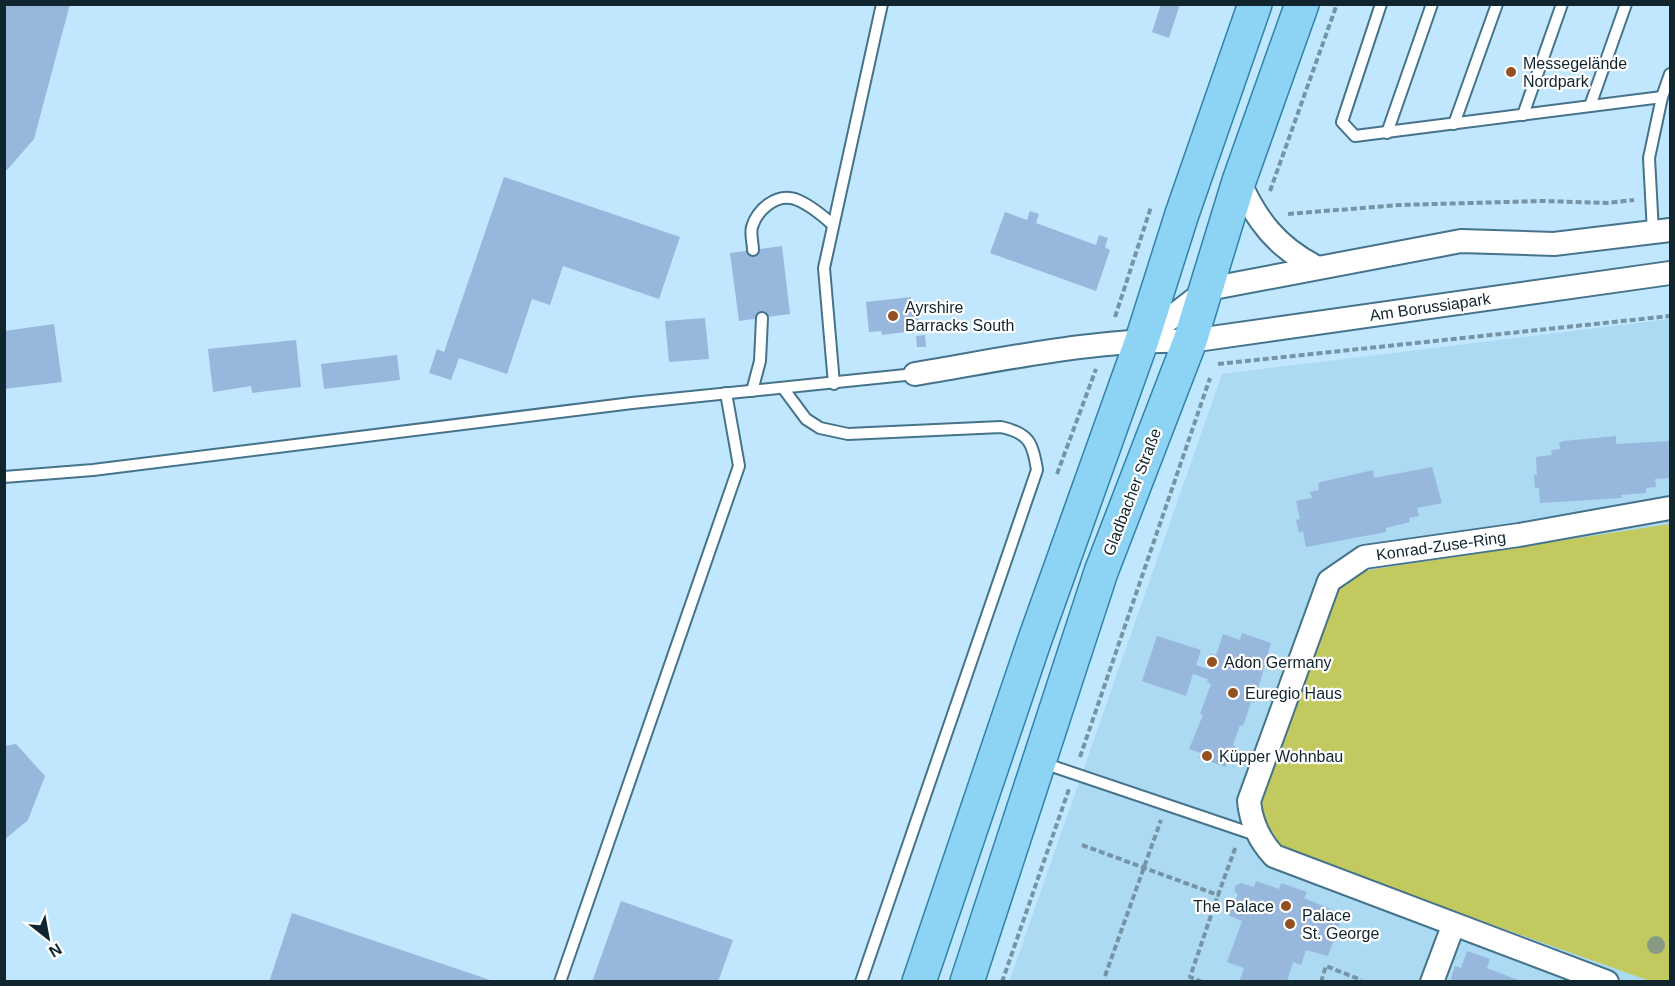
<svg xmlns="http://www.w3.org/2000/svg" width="1675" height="986" viewBox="0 0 1675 986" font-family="Arial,sans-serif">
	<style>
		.built { fill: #addaf3 }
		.green { fill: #c1c95f }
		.building { fill: #98b7dc }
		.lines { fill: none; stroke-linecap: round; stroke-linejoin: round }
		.lane-casing { stroke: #45738b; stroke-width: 14 }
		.street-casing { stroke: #45738b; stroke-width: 26 }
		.primary-casing { stroke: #2f83aa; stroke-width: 36 }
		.path { stroke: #7594a6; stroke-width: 4; stroke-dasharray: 6 3; stroke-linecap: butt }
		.lane { stroke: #fff; stroke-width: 10 }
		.street { stroke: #fff; stroke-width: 22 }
		.primary { stroke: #8cd3f4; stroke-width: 33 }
		.tree { fill: #869a84 }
		.poi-dot { fill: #935020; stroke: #fff; stroke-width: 2 }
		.labels { text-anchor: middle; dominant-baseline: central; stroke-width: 4.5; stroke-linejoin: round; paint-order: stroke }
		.poi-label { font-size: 16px; fill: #11252f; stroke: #fff; text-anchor: start }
		.street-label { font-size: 16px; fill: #11252f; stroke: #fff }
	</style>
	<rect width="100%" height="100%" fill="#c0e7fe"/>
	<polygon class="built" points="1670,319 1670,981 1009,982 1222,374"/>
	<polygon class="green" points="1670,524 1670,981 1650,981 1291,853 1274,839 1259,810 1338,586 1357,573 1375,569"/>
	<g class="building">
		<polygon points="4,4 70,4 34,139 7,170 4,169"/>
		<polygon points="1161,4 1180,4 1169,38 1152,32"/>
		<polygon points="504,177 680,237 659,299 563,266 550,305 532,299 507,374 459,358 451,380 429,373 437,349 444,352"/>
		<polygon points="1030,211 1039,214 1036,223 1096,245 1099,235 1108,238 1105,247 1110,250 1096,291 990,253 1005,212 1027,220"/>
		<polygon points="782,246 790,314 739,321 730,253"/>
		<polygon points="911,297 912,302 915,301 920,330 882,335 881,331 869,332 866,302"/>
		<polygon points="705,318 709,359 669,362 665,321"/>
		<polygon points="54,324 62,382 4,389 4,331"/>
		<polygon points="925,335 926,347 917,347 916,336"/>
		<polygon points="296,340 301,387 252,393 251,386 213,392 208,349"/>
		<polygon points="397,355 400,380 324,389 321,364"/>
		<polygon points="1616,436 1616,444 1670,441 1670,478 1655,479 1656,487 1646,488 1646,493 1621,495 1622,498 1540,503 1539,488 1535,488 1534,475 1537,475 1536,457 1552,455 1551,450 1560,449 1559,443 1564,441"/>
		<polygon points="1432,467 1442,503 1417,508 1419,516 1409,518 1410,522 1386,528 1386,532 1306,547 1303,531 1299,533 1296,520 1300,519 1296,501 1312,498 1310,492 1319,490 1318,484 1321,482 1373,470 1374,478"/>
		<polygon points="1242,633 1271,643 1254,703 1251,702 1243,726 1240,725 1233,745 1236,747 1231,763 1227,762 1226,767 1199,758 1201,753 1189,749 1203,715 1200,714 1211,684 1207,682 1208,679 1193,674 1186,696 1142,681 1157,636 1201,650 1196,665 1211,670 1206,666 1210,654 1216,655 1223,634 1240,640"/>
		<polygon points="16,744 45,776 28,820 4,840 4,746"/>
		<polygon points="1256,881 1279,889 1281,883 1307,892 1304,898 1343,914 1328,956 1306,950 1301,965 1293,962 1287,982 1239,982 1244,968 1227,962 1242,921 1230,916 1227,911 1229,905 1234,905 1238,894 1235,892 1235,886 1241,883 1254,887"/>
		<polygon points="621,901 733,940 718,982 592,982"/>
		<polygon points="292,913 493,981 493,982 269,982"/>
		<polygon points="1467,951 1490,959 1487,968 1523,982 1450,982 1455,966 1461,968"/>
	</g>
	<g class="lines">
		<defs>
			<g id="lane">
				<polyline points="1381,4 1342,122 1355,136 1662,97"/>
				<polyline points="1590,106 1626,4"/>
				<polyline points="1523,115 1562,4"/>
				<polyline points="1454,124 1497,4"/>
				<polyline points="1387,133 1432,4"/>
				<polyline points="1653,232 1649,158 1662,97 1670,74"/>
				<path d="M753,250C753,243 750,234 752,227C757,210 776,193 795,199C809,204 822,215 833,225"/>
				<polyline points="834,384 824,268 882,4"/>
				<path d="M783,388L806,419L820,428L848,434L1001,427C1029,433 1033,443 1037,470L861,982"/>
				<polyline points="752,391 760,361 762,318"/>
				<polyline points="4,477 93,470 632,403 915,374"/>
				<polyline points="1043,763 1256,835"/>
				<polyline points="560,982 739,466 726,393"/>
			</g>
			<g id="street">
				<path d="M1239,181C1256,220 1277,247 1316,267"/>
				<polyline points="1142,340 1208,289 1461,241 1554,244 1670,230"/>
				<path d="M915,374C1006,359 1098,338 1190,341L1670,273"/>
				<polyline points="1432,982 1453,926"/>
				<path d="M1607,982L1274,856C1259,840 1251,823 1249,801L1329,581L1364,557L1519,535L1670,508"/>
			</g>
			<g id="primary">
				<polyline points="919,982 1034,642 1142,340 1182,214 1255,4"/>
				<polyline points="967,982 1101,572 1190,341 1239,181 1302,4"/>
			</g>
		</defs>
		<use href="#lane" class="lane-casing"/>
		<use href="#street" class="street-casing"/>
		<use href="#primary" class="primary-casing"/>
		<g class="path">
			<polyline points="1270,191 1337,4"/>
			<polyline points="1288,214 1399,205 1544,201 1607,203 1634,200"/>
			<polyline points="1115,317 1151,207"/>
			<polyline points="1218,364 1670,316"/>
			<polyline points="1057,474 1096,369"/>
			<polyline points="1080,757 1210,378"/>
			<polyline points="1082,845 1218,895 1236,846"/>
			<polyline points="1105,976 1161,820"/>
			<polyline points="1002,982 1069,789"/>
			<polyline points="1202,982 1190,977 1218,895"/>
			<polyline points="1321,982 1326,966 1361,980"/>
		</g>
		<use href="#lane" class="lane"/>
		<use href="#street" class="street"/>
		<use href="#primary" class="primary"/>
	</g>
	<circle class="tree" cx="1656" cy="945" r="9"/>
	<g class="poi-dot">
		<circle cx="1511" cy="72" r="6"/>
		<circle cx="893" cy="316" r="6"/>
		<circle cx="1212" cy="662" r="6"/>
		<circle cx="1233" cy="693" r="6"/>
		<circle cx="1207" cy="756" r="6"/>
		<circle cx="1286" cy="906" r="6"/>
		<circle cx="1290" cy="924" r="6"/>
	</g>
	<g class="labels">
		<g class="poi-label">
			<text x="1523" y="63">Messegelände<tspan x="1523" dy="18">Nordpark</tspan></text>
			<text x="905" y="307">Ayrshire<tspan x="905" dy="18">Barracks South</tspan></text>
			<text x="1224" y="662">Adon Germany</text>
			<text x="1245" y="693">Euregio Haus</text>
			<text x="1219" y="756">Küpper Wohnbau</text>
			<text x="1274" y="906" text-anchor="end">The Palace</text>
			<text x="1302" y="915">Palace<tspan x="1302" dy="18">St. George</tspan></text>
		</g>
		<g class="street-label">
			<text transform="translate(1430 307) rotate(-8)">Am Borussiapark</text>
			<text transform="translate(1132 492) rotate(-69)">Gladbacher Straße</text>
			<text transform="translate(1441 546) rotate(-8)">Konrad-Zuse-Ring</text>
		</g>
	</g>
	<rect width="1675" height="986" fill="none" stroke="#11252f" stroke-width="12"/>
	<g transform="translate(48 938) rotate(149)" stroke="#ffffff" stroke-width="4.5" paint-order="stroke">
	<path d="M0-4.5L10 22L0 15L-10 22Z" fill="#11252f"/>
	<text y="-9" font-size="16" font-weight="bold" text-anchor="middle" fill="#11252f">N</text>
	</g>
</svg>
